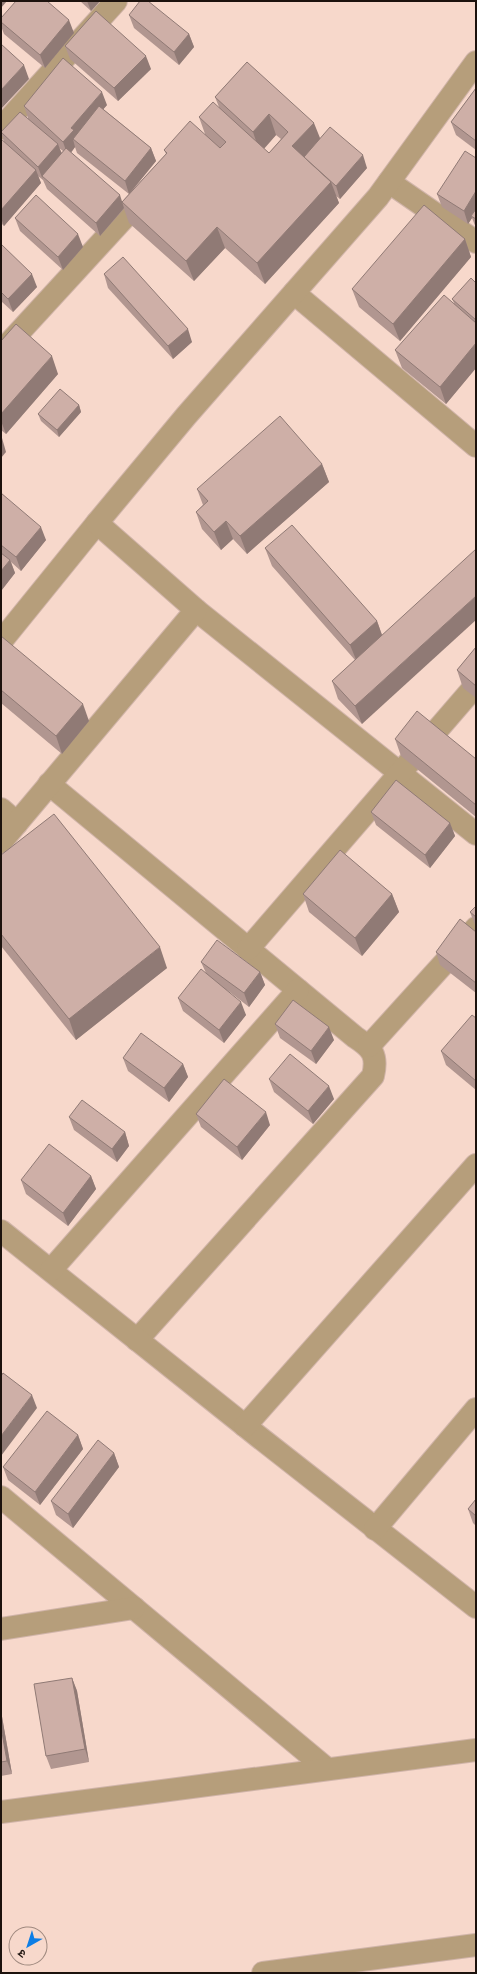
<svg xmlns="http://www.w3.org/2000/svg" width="477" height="1974" viewBox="0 0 477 1974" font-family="'Source Sans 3','Noto Sans Devanagari',sans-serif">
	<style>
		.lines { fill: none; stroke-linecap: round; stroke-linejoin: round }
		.minor-casing { stroke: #d0b4a9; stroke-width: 24 }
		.minor { stroke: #b69e7b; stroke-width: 22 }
		.wall { fill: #b19690; fill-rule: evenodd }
		.shaded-wall { fill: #907a75 }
		.building { fill: #ceafa7; stroke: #907a75 }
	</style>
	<rect width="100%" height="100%" fill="#f7d8cb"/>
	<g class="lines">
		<defs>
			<g id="minor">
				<polyline points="1,128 116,1"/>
				<polyline points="389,182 476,242"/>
				<polyline points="294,293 476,446"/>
				<polyline points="1,352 146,194"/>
				<polyline points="196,610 476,834"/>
				<polyline points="1,638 3,639 97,523"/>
				<path d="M49,784L355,1037C372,1048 378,1055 373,1076L137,1340"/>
				<polyline points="1,809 17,823"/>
				<polyline points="1,842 196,610 97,523 186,416 378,197 476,62"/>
				<polyline points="248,949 476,685"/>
				<polyline points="369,1046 476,928"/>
				<polyline points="1,1231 259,1437 476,1607"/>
				<polyline points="51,1270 298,990"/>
				<polyline points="245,1426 476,1165"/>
				<polyline points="1,1497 327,1769"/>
				<polyline points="375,1529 476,1409"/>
				<polyline points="1,1629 134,1608"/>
				<polyline points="1,1812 476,1750"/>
				<polyline points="263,1973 476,1945"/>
			</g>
		</defs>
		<use href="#minor" class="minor-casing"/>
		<use href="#minor" class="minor"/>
	</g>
	<g class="wall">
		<polygon points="80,1 100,1 91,11"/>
		<polygon points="129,15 189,34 194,47 179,65 134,28"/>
		<polygon points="1,18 74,33 45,68 4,34 1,26"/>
		<polygon points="65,46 151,69 118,101 70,59"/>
		<path d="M247,62L320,139L367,168L340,199L336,196L339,203L265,284L225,248L194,281L129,223L124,209L100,236L47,189L43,180L38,176L41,183L4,226L1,223V139L4,142L1,132L28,118L24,106L107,105L103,109L151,148L156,161L132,191L166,154L164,150L205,134L199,117L219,107L215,97ZM276,135L281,139L269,153L264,149ZM75,147L77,153L129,194L122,202L71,153ZM59,148L63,151L62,153Z"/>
		<polygon points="476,88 476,150 456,135 451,122"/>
		<polygon points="476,158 476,228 472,218 468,224 442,207 437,194"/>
		<polygon points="15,218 83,247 63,270 20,231"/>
		<polygon points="465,239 471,257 400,341 359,307 352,289"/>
		<polygon points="1,244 37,287 13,312 1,301"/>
		<polygon points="104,274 192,342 173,359 108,288"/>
		<polygon points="476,283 476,368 446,404 402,368 395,350 454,303 452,299"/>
		<polygon points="1,341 58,374 6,434 1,430"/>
		<polygon points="79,405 81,412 59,437 41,421 38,414"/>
		<polygon points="322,464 329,482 247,554 233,539 221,550 202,529 196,512 203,505 197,489"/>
		<polygon points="1,493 46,540 21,571 11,562 15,573 1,591"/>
		<polygon points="265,548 377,621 382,635 362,724 338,699 332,681 355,660 272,566"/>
		<polygon points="1,636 89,721 62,754 1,703"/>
		<polygon points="476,647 476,698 463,688 457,670"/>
		<polygon points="395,739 476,759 476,817 401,756"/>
		<polygon points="371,812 450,823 455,836 430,868 376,825"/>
		<polygon points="1,855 167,968 76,1040 1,946"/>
		<polygon points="303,894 392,894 399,912 362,956 309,912"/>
		<polygon points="476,906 476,926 475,925 470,912"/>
		<polygon points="476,932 476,993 440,965 436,952"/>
		<polygon points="201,962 260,972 265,985 249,1007 227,990 246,1015 224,1043 183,1011 178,998 206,973"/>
		<polygon points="476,1018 476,1090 446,1065 441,1051"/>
		<polygon points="275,1024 334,1040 316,1064 280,1038"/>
		<polygon points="123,1058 183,1064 188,1077 169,1102 128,1071"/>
		<polygon points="269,1079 334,1099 313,1124 274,1092"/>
		<polygon points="196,1114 270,1125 242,1160 201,1127"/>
		<polygon points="69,1117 125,1132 129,1146 117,1162 74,1130"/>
		<polygon points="91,1176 96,1189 68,1226 26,1194 21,1180"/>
		<polygon points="78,1435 83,1449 40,1505 8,1480 3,1467"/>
		<polygon points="114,1453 119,1467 73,1528 56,1515 51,1501"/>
		<polygon points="476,1499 476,1526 473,1523 468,1509"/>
		<polygon points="72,1678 77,1691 89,1762 51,1769 46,1756"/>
		<polygon points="1,1711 12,1774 1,1776"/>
	</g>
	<g class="shaded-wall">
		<polygon points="1,1 7,1 1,8"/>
		<polygon points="87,1 100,1 91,11"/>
		<polygon points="69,20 74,33 45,68 40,55"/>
		<polygon points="189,34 194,47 179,65 174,52"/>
		<polygon points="146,56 151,69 118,101 114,88"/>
		<polygon points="24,65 29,79 1,109 1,90"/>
		<polygon points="102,92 107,105 77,140 73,139 75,147 68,156 63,142 71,128"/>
		<polygon points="269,114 276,135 260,153 253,132"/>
		<polygon points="314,123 322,143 306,161 292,146"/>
		<polygon points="58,144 63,157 42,176 43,180 38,167"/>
		<polygon points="151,148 156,161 129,194 125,181"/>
		<polygon points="363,155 367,168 340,199 336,186"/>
		<polygon points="36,170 41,183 4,226 1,218 1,210"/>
		<polygon points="331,182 339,203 265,284 257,263"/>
		<polygon points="476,191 476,212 471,216 472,218 468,224 464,211"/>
		<polygon points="120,195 124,208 100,236 96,223"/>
		<polygon points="217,227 225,248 194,281 186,261"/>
		<polygon points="78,234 83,247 63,270 58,257"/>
		<polygon points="465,239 471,257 400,341 393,324"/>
		<polygon points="32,274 37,287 13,312 8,299"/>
		<polygon points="188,329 192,342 173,359 168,346"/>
		<polygon points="476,343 476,368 446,404 440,387"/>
		<polygon points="52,356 58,374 6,434 1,421 1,414"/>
		<polygon points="79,405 81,412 59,437 57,430"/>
		<polygon points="2,438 6,452 1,458 1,439"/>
		<polygon points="322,464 329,482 247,554 240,536"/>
		<polygon points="226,521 233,539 221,550 214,532"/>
		<polygon points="41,527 46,540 21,571 16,557"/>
		<polygon points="10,560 15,573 1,591 1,571"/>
		<polygon points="476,596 476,620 362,724 355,706"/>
		<polygon points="377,621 383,638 357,662 350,645"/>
		<polygon points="83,704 89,721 62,754 56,736"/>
		<polygon points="450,823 455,836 430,868 425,855"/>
		<polygon points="392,894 399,912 362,956 355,938"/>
		<polygon points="160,947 167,968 76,1040 69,1019"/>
		<polygon points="260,972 265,985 249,1007 244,993"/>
		<polygon points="241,1002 246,1015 224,1043 219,1030"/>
		<polygon points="329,1027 334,1040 316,1064 311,1051"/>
		<polygon points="183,1064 188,1077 169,1102 164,1088"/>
		<polygon points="329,1086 334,1099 313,1124 308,1111"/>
		<polygon points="266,1112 270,1125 242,1160 237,1147"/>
		<polygon points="125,1132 129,1146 117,1162 112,1149"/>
		<polygon points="91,1176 96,1189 68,1226 63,1213"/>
		<polygon points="32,1395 37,1408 1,1456 1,1436"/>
		<polygon points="78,1435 83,1449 40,1505 35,1492"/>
		<polygon points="114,1453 119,1467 73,1528 68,1514"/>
		<polygon points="72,1678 77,1691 89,1762 85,1749"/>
		<polygon points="1,1711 12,1774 7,1761 1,1727"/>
	</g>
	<g class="building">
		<polygon points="16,1 47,1 69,20 40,55 1,22 1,18"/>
		<polygon points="140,1 148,1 189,34 174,52 129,15"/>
		<polygon points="96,11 146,56 114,88 65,46"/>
		<polygon points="1,44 24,65 1,90"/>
		<polygon points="63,58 102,92 71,128 74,130 63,142 24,106"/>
		<polygon points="247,62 314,123 292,146 331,182 257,263 217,227 186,261 122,202 167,153 164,150 190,121 220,148 226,142 199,117 213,102 269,153 288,132 269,114 253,132 215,97"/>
		<polygon points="476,88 476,141 451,122"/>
		<polygon points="99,106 151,148 125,181 73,139"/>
		<polygon points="20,112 58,144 38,167 1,132"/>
		<polygon points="330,127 363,155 336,186 304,157"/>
		<polygon points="1,139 36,170 1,210"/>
		<polygon points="66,148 120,195 96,223 42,176"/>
		<polygon points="465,151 476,158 476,191 464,211 437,194"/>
		<polygon points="36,195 78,234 58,257 15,218"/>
		<polygon points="424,205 465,239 393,324 352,289"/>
		<polygon points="476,209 476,219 471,216"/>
		<polygon points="1,244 32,274 8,299 1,292"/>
		<polygon points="123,257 188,329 168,346 104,274"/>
		<polygon points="471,278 476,283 476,320 452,299"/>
		<polygon points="444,295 476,323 476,343 440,387 395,350"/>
		<polygon points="16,324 52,356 1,414 1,341"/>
		<polygon points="60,389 79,405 57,430 38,414"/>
		<polygon points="280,416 322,464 240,536 226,521 214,532 196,512 208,501 197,489"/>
		<polygon points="1,493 41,527 16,557 1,545"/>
		<polygon points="292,525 377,621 350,645 265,548"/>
		<polygon points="476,549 476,596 355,706 332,681"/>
		<polygon points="1,553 10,560 1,571"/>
		<polygon points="1,636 83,704 56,736 1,690"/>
		<polygon points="476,647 476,686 457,670"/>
		<polygon points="417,711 476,759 476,805 395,739"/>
		<polygon points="396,780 450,823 425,855 371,812"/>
		<polygon points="54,814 160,947 69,1019 1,934 1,855"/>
		<polygon points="340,850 392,894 355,938 303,894"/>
		<polygon points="476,906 476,917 470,912"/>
		<polygon points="460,919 476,932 476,983 436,952"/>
		<polygon points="217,940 260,972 244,993 201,962"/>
		<polygon points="201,969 241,1002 219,1030 178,998"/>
		<polygon points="293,1000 329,1027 311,1051 275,1024"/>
		<polygon points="472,1015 476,1018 476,1081 441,1051"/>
		<polygon points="141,1033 183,1064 164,1088 123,1058"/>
		<polygon points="290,1054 329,1086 308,1111 269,1079"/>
		<polygon points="224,1079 266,1112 237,1147 196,1114"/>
		<polygon points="82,1100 125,1132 112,1149 69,1117"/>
		<polygon points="49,1144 91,1176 63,1213 21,1180"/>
		<polygon points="3,1373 32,1395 1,1436 1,1376"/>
		<polygon points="47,1411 78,1435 35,1492 3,1467"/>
		<polygon points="98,1440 114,1453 68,1514 51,1501"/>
		<polygon points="476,1499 476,1516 468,1509"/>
		<polygon points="72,1678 85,1749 46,1756 34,1684"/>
		<polygon points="1,1727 7,1761 1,1762"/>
	</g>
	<rect width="477" height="1974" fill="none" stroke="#1c120d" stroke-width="4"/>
	<g transform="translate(28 1946) rotate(219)"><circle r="19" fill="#f7d8cb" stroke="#9f897f"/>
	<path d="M0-3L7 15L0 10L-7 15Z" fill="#0e7ee5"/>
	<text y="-6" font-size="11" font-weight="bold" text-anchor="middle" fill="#1c120d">उ</text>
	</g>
</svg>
